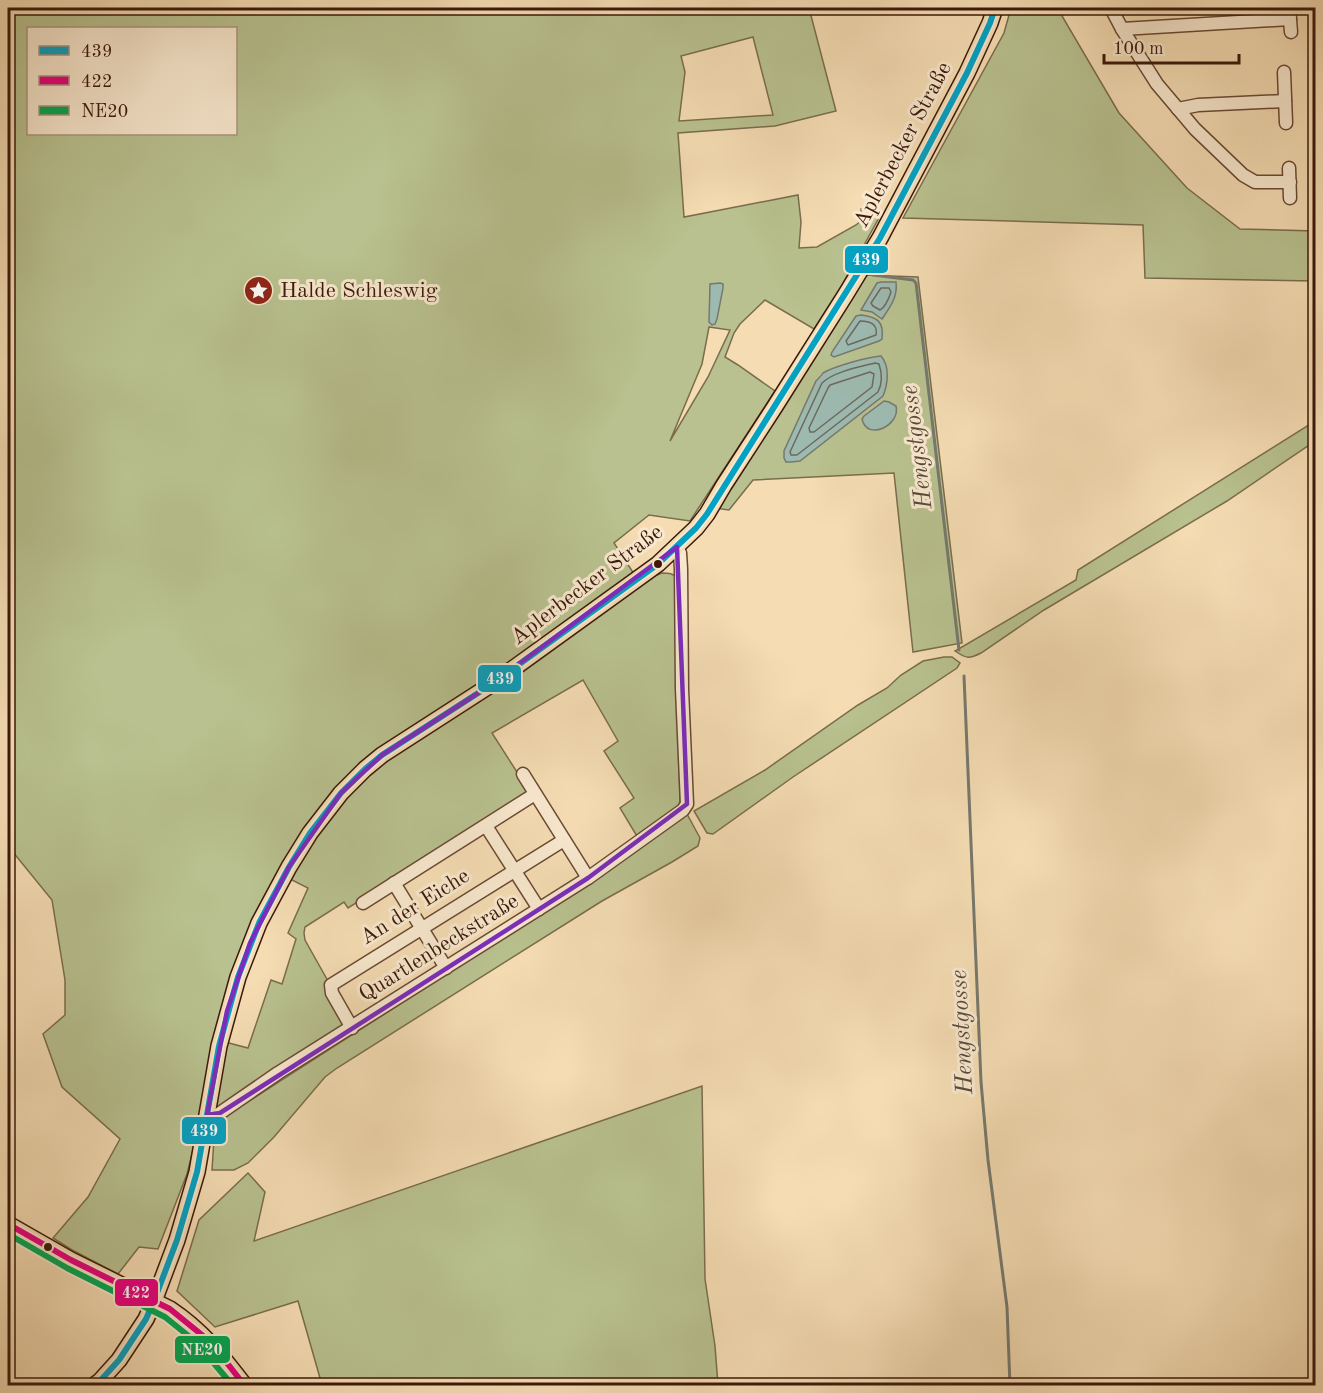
<svg xmlns="http://www.w3.org/2000/svg" width="1323" height="1393" viewBox="0 0 1323 1393" font-family="'Old Standard TT',serif">
	<style>
		.green { fill: #b8c18f; stroke: #7a6c4c; stroke-width: 1.5; fill-rule: evenodd }
		.water { fill: #9dbab1; stroke: #76796e; stroke-width: 1.5 }
		.lines { fill: none; stroke-linecap: round; stroke-linejoin: round }
		.shore { stroke: #6c695e; stroke-width: 1.5 }
		.stream { stroke: #76796e; stroke-width: 3 }
		.minor-casing { stroke: #6a4934; stroke-width: 15 }
		.major-casing { stroke: #3b180a; stroke-width: 18 }
		.minor { stroke: #f8e8ce; stroke-width: 12 }
		.major { stroke: #f5dcb3; stroke-width: 15 }
		.bus-1-casing { stroke: #f8e8ce; stroke-width: 10 }
		.bus-2-casing { stroke: #f8e8ce; stroke-width: 10 }
		.bus-3-casing { stroke: #f8e8ce; stroke-width: 10 }
		.bus-1 { stroke: #03a2c4; stroke-width: 6 }
		.bus-2 { stroke: #e5007d; stroke-width: 6 }
		.bus-3 { stroke: #00a651; stroke-width: 6 }
		.marked { fill: none; stroke: #7b2cbf; stroke-width: 4.5; stroke-linejoin: round }
		.bus-dot { fill: #3b180a; stroke: #f8e8ce; stroke-width: 2 }
		.labels { text-anchor: middle; dominant-baseline: central; stroke-width: 6; stroke-linejoin: round; paint-order: stroke }
		.street-label { font-size: 22px; fill: #3b180a; stroke: #f8e8ce }
		.poi-label { font-size: 22px; fill: #3b180a; stroke: #f8e8ce; text-anchor: start }
		.water-label { font-size: 24px; font-style: italic; fill: #58493c; stroke: #f8e8ce }
		.line-badge { stroke: #f8e8ce; stroke-width: 2 }
		.badge-label { font-size: 16px; text-anchor: middle; font-weight: bold; fill: #fff }
	</style>
	<rect width="100%" height="100%" fill="#f5dcb3"/>
	<filter id="stains"><feTurbulence type="fractalNoise" baseFrequency=".00333" numOctaves="4"/><feColorMatrix values="0 0 0 0 .2 0 0 0 0 .09 0 0 0 0 .02 0 0 0 .5 -.17"/></filter>
	<radialGradient id="worn" r=".72"><stop offset=".6" stop-color="#630" stop-opacity="0"/><stop offset="1" stop-color="#630" stop-opacity=".3"/></radialGradient>
	<g class="green">
		<path d="M8,8H809L836,111L775,126L678,133L684,217L798,195L801,222L799,248L817,247L856,225L862,220L861,209L878,208L880,216L841,287L814,329L765,300L740,324L734,333L725,357L738,365L775,391L690,521L649,515L614,543L636,577L353,780L269,902L210,1082L187,1174L158,1249L139,1247L118,1274L72,1250L53,1238L88,1197L120,1139L62,1087L43,1034L65,1015V980L52,900L8,846ZM28,28H236V134H28ZM753,37L773,115L679,121L685,72L681,56ZM709,327L730,330L708,377L670,441L702,364Z"/>
		<polygon points="1011,8 1066,8 1062,16 1119,113 1187,188 1240,229 1315,231 1315,281 1145,278 1143,225 903,218 1004,33"/>
		<polygon points="864,275 918,277 962,643 913,652 894,473 753,480 729,510 714,508"/>
		<path d="M1315,421V441L1227,501L1044,610L981,653C969,659 967,659 955,651L1076,580L1078,570Z"/>
		<path d="M662,573C668,573 672,573 676,577L680,808L638,838L620,808L634,798L604,751L618,741L583,680L492,733L531,794L348,908L344,902L305,927L304,933L305,940L328,981L347,1027L216,1109L215,1108L225,1042L248,1048L271,980L282,984L296,939L288,933L308,888L288,878L337,805L373,769L639,582Z"/>
		<polygon points="944,657 952,657 960,663 957,668 793,777 713,834 707,833 694,811 765,770 858,705 887,688 901,675 923,661"/>
		<polygon points="687,814 700,838 698,846 672,862 602,901 337,1068 325,1077 274,1137 248,1163 234,1170 212,1170 215,1123 448,973 589,885"/>
		<polygon points="702,1086 705,1279 715,1346 718,1385 322,1385 298,1301 215,1327 177,1291 199,1220 248,1173 265,1192 254,1241"/>
	</g>
	<g class="water">
		<path d="M881,282H896C898,297 890,307 882,319L872,312L861,310L877,283Z"/>
		<polygon points="720,283 723,284 723,288 717,319 715,324 712,325 709,322 710,284"/>
		<path d="M861,315C878,317 884,322 882,339L879,341L834,357L831,355L832,352L856,316Z"/>
		<path d="M881,356C890,366 888,384 883,396L800,461L791,462H786L784,458V451L816,381C818,379 822,375 823,373C835,366 868,357 881,356Z"/>
		<path d="M884,401L889,402L896,406C901,425 867,442 862,419L864,416Z"/>
	</g>
	<g class="lines">
		<g class="shore">
			<path d="M881,288H889L891,292C889,298 886,307 880,310L873,306L871,303Z"/>
			<path d="M860,321C870,321 878,324 876,335L848,345L846,341Z"/>
			<path d="M875,363L879,364C882,373 882,384 878,392L797,455H791L790,452L822,383C833,372 859,367 875,363Z"/>
			<polygon points="870,372 874,374 872,387 814,432 810,432 809,428 828,388 830,385"/>
		</g>
		<g class="stream">
			<polyline points="873,275 913,280 916,283 959,650"/>
			<polyline points="964,676 981,1082 988,1160 1007,1307 1010,1386"/>
		</g>
		<defs>
			<g id="minor">
				<polyline points="1111,8 1122,29 1157,84 1195,129 1243,175 1255,182 1290,182"/>
				<polyline points="1289,8 1291,32"/>
				<polyline points="1122,29 1290,19"/>
				<polyline points="1284,72 1286,123"/>
				<polyline points="1178,109 1198,105 1285,101"/>
				<polyline points="1289,168 1290,198"/>
				<polyline points="523,774 588,878"/>
				<polyline points="486,826 539,909"/>
				<polyline points="394,883 446,968"/>
				<polyline points="363,903 535,794"/>
				<polyline points="352,1028 332,993 331,985 564,840"/>
				<polyline points="207,1115 214,1116 220,1113 278,1073 588,878 683,810 687,804 682,689 681,569 680,553 677,547"/>
			</g>
			<g id="major">
				<path d="M8,1224L71,1260L170,1309C203,1331 222,1356 245,1386"/>
				<polyline points="93,1386 100,1381 119,1360 146,1319 154,1301 177,1240 197,1172 219,1046 238,977 259,923 289,867 310,833 341,793 365,769 382,755 489,686 629,585 658,564 696,528 707,514 724,485 774,408 846,294 880,238 967,73 990,23 995,8"/>
			</g>
		</defs>
		<use href="#minor" class="minor-casing"/>
		<use href="#major" class="major-casing"/>
		<use href="#minor" class="minor"/>
		<use href="#major" class="major"/>
		<defs>
			<polyline id="bus-1" points="94,1386 100,1381 119,1360 146,1319 154,1301 177,1240 197,1172 219,1046 238,977 259,923 289,867 310,833 341,793 365,769 382,755 489,686 658,564 696,528 707,514 880,238 967,73 990,23 995,8"/>
			<polyline id="bus-2" points="8,1224 71,1260 170,1309 202,1335 220,1354 245,1386"/>
			<polyline id="bus-3" points="8,1234 67,1268 165,1317 196,1342 233,1386"/>
		</defs>
		<use href="#bus-1" class="bus-1-casing"/>
		<use href="#bus-2" class="bus-2-casing"/>
		<use href="#bus-3" class="bus-3-casing"/>
		<use href="#bus-1" class="bus-1"/>
		<use href="#bus-2" class="bus-2"/>
		<use href="#bus-3" class="bus-3"/>
	</g>
	<path class="marked" d="M677,547L687,804L588,878L220,1113L207,1115L227,1011L250,943L289,867L341,793L382,755L489,686Z"/>
	<defs>
		<symbol id="sight-disc" viewBox="-11 -11 22 22"><circle r="9.5" fill="#8f2418" stroke="#f8e8ce"/><path d="M0-6L1.8-2.2L6-1.7L2.9 1.2L3.7 5.4L0 3.3L-3.7 5.4L-2.9 1.2L-6-1.7L-1.8-2.2Z" fill="#fff"/></symbol>
	</defs>
	<g fill-rule="evenodd">
		<use href="#sight-disc" x="242" y="274" width="33" height="33"/>
	</g>
	<g class="bus-dot">
		<circle cx="658" cy="564" r="5"/>
		<circle cx="48" cy="1247" r="5"/>
	</g>
	<g class="labels">
		<g class="street-label">
			<text transform="translate(903 145) rotate(-62)">Aplerbecker Straße</text>
			<text transform="translate(587 585) rotate(-37)">Aplerbecker Straße</text>
			<text transform="translate(415 907) rotate(-32)">An der Eiche</text>
			<text transform="translate(439 948) rotate(-32)">Quartlenbeckstraße</text>
		</g>
		<g class="poi-label">
			<text x="280" y="291">Halde Schleswig</text>
		</g>
		<g class="water-label">
			<text transform="translate(918 447) rotate(-97)">Hengstgosse</text>
			<text transform="translate(963 1032) rotate(-93)">Hengstgosse</text>
		</g>
	</g>
	<g class="line-badge">
		<rect x="844" y="245" width="45" height="29" rx="6" fill="#03a2c4"/>
		<rect x="477" y="664" width="45" height="29" rx="6" fill="#03a2c4"/>
		<rect x="181" y="1116" width="46" height="29" rx="6" fill="#03a2c4"/>
		<rect x="114" y="1278" width="45" height="29" rx="6" fill="#e5007d"/>
		<rect x="174" y="1335" width="57" height="29" rx="6" fill="#00a651"/>
	</g>
	<g class="badge-label">
		<text x="866" y="265">439</text>
		<text x="500" y="684">439</text>
		<text x="204" y="1136">439</text>
		<text x="136" y="1298">422</text>
		<text x="202" y="1355">NE20</text>
	</g>
	<rect width="1323" height="1393" fill="none" stroke="#f5dcb3" stroke-width="30"/>
	<rect x="9" y="9" width="1305" height="1375" fill="none" stroke="#3b180a" stroke-width="3"/>
	<rect x="15" y="15" width="1293" height="1363" fill="none" stroke="#3b180a" stroke-width="1.5"/>
	<rect x="27" y="27" width="210" height="108" fill="#f8e8ce" stroke="#ac9580" stroke-width="1.5"/>
	<rect x="39" y="46" width="30" height="9" fill="#03a2c4" stroke="#ac9580" stroke-width="1.5"/>
	<text x="81" y="57" font-size="18" fill="#3b180a">439</text>
	<rect x="39" y="76" width="30" height="9" fill="#e5007d" stroke="#ac9580" stroke-width="1.5"/>
	<text x="81" y="87" font-size="18" fill="#3b180a">422</text>
	<rect x="39" y="106" width="30" height="9" fill="#00a651" stroke="#ac9580" stroke-width="1.5"/>
	<text x="81" y="117" font-size="18" fill="#3b180a">NE20</text>
	<path d="M1104 54v9h135v-9" fill="none" stroke="#3b180a" stroke-width="3"/>
	<text x="1113" y="54" font-size="18" fill="#3b180a" stroke="#f8e8ce" stroke-width="4.5" paint-order="stroke">100 m</text>
	<rect width="100%" height="100%" filter="url(#stains)"/>
	<rect width="100%" height="100%" fill="url(#worn)"/>
</svg>
